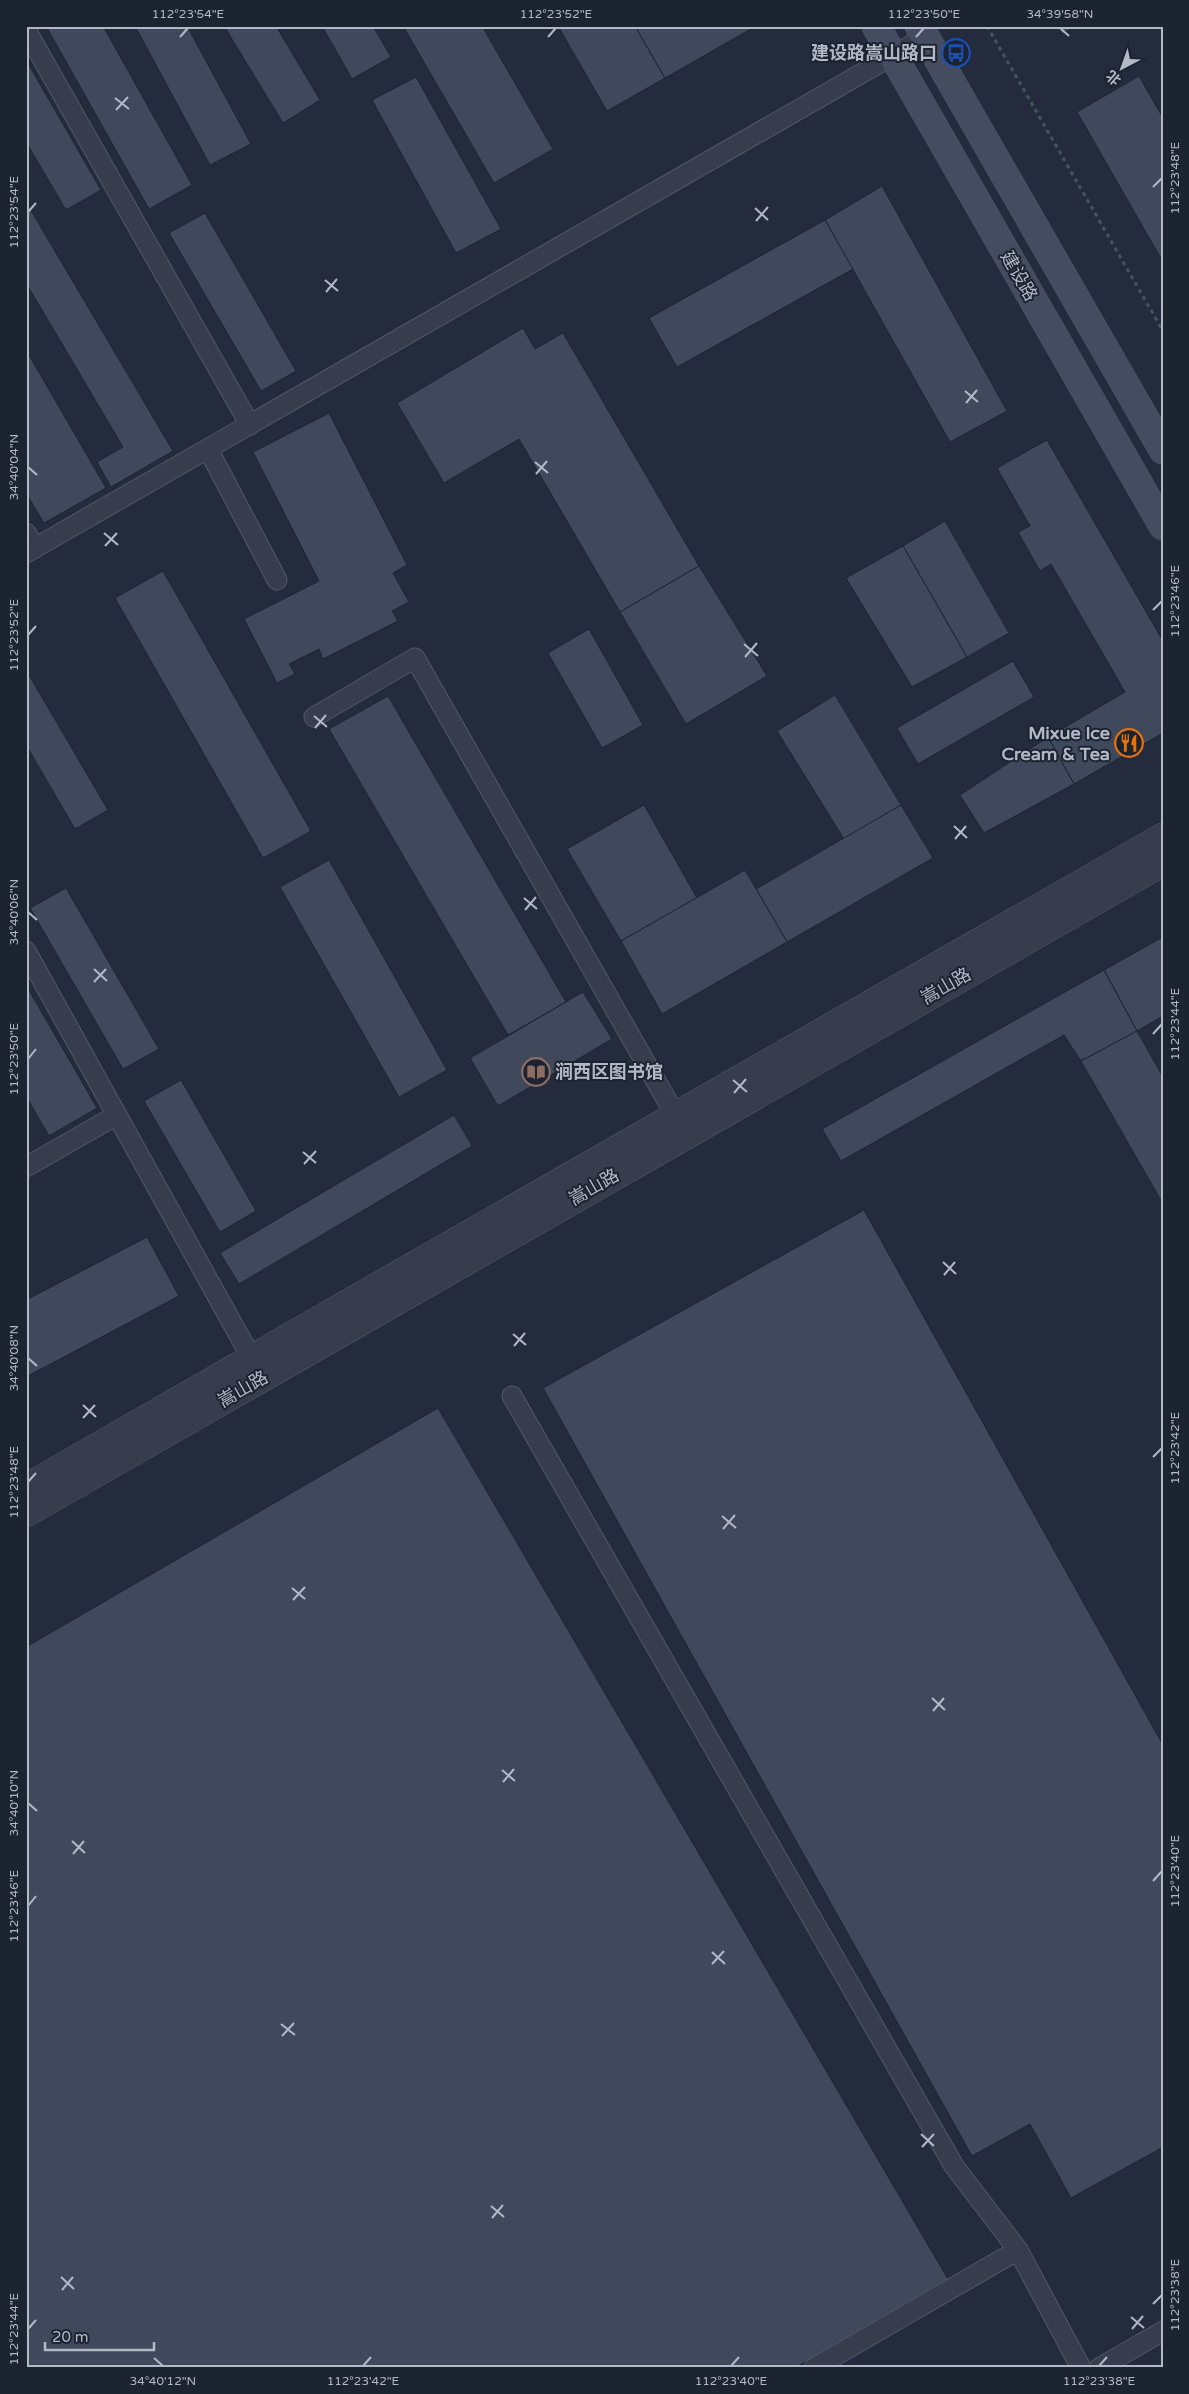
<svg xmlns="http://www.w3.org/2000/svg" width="1189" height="2394" viewBox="0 0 1189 2394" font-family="'Varela Round','Noto Sans SC',sans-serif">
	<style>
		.building { fill: #3f495b; stroke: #1e2533 }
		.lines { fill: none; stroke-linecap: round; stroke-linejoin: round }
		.lane-casing { stroke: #525867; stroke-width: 21 }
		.street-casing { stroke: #525867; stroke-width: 29 }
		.secondary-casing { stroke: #525867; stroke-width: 29 }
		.path { stroke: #43555a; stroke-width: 3; stroke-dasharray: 4 4; stroke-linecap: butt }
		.lane { stroke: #373d4c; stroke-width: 19 }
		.street { stroke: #373d4c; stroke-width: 28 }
		.secondary { stroke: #454c5f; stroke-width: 28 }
		.ticks { fill: none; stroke: #b3b8c7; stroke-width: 2 }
		.labels { text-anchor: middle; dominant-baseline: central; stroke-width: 4; stroke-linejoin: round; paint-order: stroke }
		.poi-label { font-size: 18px; font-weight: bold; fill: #b3b8c7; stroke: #1c2331; text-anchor: end }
		.street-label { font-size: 18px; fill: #b3b8c7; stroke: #1c2331 }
		.neatline { fill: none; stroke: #b3b8c7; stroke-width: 2 }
		.ticks-label { font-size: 12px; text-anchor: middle; fill: #b3b8c7 }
	</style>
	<rect width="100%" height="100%" fill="#232b3c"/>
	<g class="building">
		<polygon points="46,26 103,26 192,185 149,209"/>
		<polygon points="135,26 187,26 251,144 210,165"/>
		<polygon points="224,26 276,26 320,100 283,123"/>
		<polygon points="322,26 373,26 391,57 352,79"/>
		<polygon points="403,26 482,26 553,149 494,183"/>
		<polygon points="558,26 635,26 665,78 607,111"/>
		<polygon points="635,26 756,26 665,78"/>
		<polygon points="1058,26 1075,26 1062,34"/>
		<polygon points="26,60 101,190 66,210 26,142"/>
		<polygon points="1139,76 1163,118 1163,262 1077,112"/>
		<polygon points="416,77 501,229 456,253 372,100"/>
		<polygon points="882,186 1007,411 950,442 825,220"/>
		<polygon points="26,202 173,451 111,487 97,462 123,447 26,283"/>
		<polygon points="205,213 296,371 261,391 169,233"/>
		<polygon points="825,220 853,269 677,367 649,318"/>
		<polygon points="523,328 535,349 563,333 699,566 620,612 519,439 444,483 397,403"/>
		<polygon points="26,350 106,488 44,523 26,493"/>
		<polygon points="329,413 407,565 393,573 409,602 392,611 398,621 323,659 319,649 289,664 295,674 277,683 244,619 319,581 253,452"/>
		<polygon points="1047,440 1163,641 1163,733 1074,784 1048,737 1125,692 1051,564 1040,571 1018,532 1030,526 997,468"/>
		<polygon points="945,521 1009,633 967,657 903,546"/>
		<polygon points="903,546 967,657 912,687 846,578"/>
		<polygon points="699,566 767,676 686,724 620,612"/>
		<polygon points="163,571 311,831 263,858 115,598"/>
		<polygon points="589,629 643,725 602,748 548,653"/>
		<polygon points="1013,661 1034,697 918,764 897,728"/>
		<polygon points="26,670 108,810 75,829 26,745"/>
		<polygon points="835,695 901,805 844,839 777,731"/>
		<polygon points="388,696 566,1002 508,1035 329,729"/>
		<polygon points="1048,737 1074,784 984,833 960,795"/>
		<polygon points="644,805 697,898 621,941 567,849"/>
		<polygon points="901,805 933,858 787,942 756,889"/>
		<polygon points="329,860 447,1070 399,1097 280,887"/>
		<polygon points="745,870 787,942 662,1014 621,941"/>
		<polygon points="66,888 159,1049 123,1069 30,908"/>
		<polygon points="1163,937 1163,1016 1137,1031 1104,970"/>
		<polygon points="1104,970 1137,1031 1081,1061 1064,1035 841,1161 822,1129"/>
		<polygon points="26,985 97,1108 49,1136 26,1096"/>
		<polygon points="583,992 612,1039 498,1106 470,1058"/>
		<polygon points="1137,1031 1163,1077 1163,1204 1081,1061"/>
		<polygon points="181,1080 256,1211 220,1232 144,1101"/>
		<polygon points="454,1115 472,1146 239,1284 220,1253"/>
		<polygon points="864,1210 1163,1745 1163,2147 1071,2198 1030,2124 972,2156 543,1388"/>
		<polygon points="147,1237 179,1296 26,1377 26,1300"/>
		<polygon points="438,1408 948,2279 795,2368 26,2368 26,1647"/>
	</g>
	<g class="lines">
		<defs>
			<g id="lane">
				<polyline points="26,30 250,425"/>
				<polyline points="208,449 277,580"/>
				<polyline points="26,533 35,548"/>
				<polyline points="26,553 925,37"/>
				<polyline points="314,717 415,658 681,1125"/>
				<polyline points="26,951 257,1368"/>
				<polyline points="26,1167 117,1115"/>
				<polyline points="512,1396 954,2166 1018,2250 1081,2368"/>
				<polyline points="814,2368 1018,2250"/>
				<polyline points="1099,2368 1163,2331"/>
			</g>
			<g id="street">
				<polyline points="26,1488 1163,837"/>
				<polyline points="26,1513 1163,862"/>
			</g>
			<g id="secondary">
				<polyline points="876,26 1163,526"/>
				<polyline points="919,26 1163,450"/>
			</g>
		</defs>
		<use href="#lane" class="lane-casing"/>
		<use href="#street" class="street-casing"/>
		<use href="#secondary" class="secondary-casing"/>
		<polyline class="path" points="987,26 1163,331"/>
		<use href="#lane" class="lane"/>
		<use href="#street" class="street"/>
		<use href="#secondary" class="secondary"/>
	</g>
	<path class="ticks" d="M1060,28L1069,36M180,37L188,28M548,37L556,28M916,37L924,28M115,98L129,109M116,110L128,97M1153,187L1162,178M755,208L768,220M28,212L36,203M756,221L768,207M325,280L338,291M326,292L337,279M965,391L978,402M966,403L977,390M535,462L548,473M28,467L37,475M536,474L547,461M104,533L118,545M105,546L117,533M1153,610L1162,601M28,635L36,626M744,644L758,656M745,657L757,643M314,716L327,727M315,728L326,715M954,826L967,838M955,839L966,826M524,898L537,909M525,910L536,897M28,912L37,920M94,969L107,981M94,982L106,969M1153,1034L1162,1024M28,1059L36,1049M733,1080L747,1092M734,1093L746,1079M303,1152L316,1163M304,1164L316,1151M943,1262L956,1274M944,1275L955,1262M513,1334L526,1345M514,1346L525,1333M28,1358L37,1366M83,1405L96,1417M83,1418L95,1405M1153,1457L1162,1448M28,1482L36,1473M722,1516L736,1528M723,1529L735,1515M292,1588L305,1599M293,1600L305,1587M932,1698L945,1710M933,1711L944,1698M502,1770L515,1781M503,1782L514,1769M28,1803L37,1811M72,1841L85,1853M73,1854L84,1841M1153,1881L1162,1871M28,1906L36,1896M712,1952L725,1964M712,1964L724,1951M281,2024L295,2035M282,2036L294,2023M921,2134L934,2146M922,2147L934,2134M491,2206L504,2217M492,2218L503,2205M61,2277L74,2289M62,2290L73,2277M1153,2304L1162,2295M1131,2317L1144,2328M28,2329L36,2320M1132,2329L1143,2316M154,2358L163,2366M363,2366L371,2357M731,2366L739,2357M1099,2366L1107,2357"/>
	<defs>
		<symbol id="bus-ring" viewBox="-11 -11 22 22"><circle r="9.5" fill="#1c2331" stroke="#1a4fb4" stroke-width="1.5"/><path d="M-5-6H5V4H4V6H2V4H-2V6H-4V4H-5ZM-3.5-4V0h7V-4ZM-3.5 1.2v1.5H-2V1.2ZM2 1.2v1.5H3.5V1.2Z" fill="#1a4fb4"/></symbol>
		<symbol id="restaurant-ring" viewBox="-11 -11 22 22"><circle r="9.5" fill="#1c2331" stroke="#e8710a" stroke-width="1.5"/><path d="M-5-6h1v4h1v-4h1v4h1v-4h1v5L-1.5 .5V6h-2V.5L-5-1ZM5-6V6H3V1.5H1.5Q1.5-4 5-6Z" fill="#e8710a"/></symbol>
		<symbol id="library-ring" viewBox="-11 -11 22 22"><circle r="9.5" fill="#1c2331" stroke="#8d6e63" stroke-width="1.5"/><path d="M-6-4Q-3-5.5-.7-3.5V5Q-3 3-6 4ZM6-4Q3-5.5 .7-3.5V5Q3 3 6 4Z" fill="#8d6e63"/></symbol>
	</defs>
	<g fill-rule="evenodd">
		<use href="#bus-ring" x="940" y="37" width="32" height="32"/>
		<use href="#restaurant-ring" x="1113" y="727" width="32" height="32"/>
		<use href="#library-ring" x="520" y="1056" width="32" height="32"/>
	</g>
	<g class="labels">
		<g class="poi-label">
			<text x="937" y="53">建设路嵩山路口</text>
			<text x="1110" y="733">Mixue Ice<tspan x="1110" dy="21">Cream &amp; Tea</tspan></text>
			<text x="555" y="1072" text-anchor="start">涧西区图书馆</text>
		</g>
		<g class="street-label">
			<text transform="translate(1019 276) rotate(60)">建设路</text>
			<text transform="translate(946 986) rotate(-30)">嵩山路</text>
			<text transform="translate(594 1187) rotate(-30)">嵩山路</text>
			<text transform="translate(243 1389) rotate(-30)">嵩山路</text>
		</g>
	</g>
	<rect width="1189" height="2394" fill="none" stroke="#1c2331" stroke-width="55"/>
	<g transform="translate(1122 68) rotate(221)" stroke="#1c2331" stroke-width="4" paint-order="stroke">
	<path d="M0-4L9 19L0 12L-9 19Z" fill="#b3b8c7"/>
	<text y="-8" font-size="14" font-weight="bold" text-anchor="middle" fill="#b3b8c7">北</text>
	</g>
	<path d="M45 2342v8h109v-8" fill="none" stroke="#b3b8c7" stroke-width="2.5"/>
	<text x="52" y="2342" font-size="15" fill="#b3b8c7" stroke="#1c2331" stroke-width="4" paint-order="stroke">20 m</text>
	<rect x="28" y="28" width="1134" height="2338" class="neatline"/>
	<g class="ticks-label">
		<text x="188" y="18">112°23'54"E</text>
		<text x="556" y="18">112°23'52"E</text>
		<text x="924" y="18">112°23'50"E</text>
		<text x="1060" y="18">34°39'58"N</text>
		<text transform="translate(1175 178) rotate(-90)" y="4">112°23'48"E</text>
		<text transform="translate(14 212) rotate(-90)" y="4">112°23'54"E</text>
		<text transform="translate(14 467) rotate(-90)" y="4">34°40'04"N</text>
		<text transform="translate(1175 601) rotate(-90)" y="4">112°23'46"E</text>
		<text transform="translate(14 635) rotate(-90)" y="4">112°23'52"E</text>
		<text transform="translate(14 912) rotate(-90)" y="4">34°40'06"N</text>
		<text transform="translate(1175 1024) rotate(-90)" y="4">112°23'44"E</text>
		<text transform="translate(14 1059) rotate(-90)" y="4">112°23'50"E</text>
		<text transform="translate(14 1358) rotate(-90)" y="4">34°40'08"N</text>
		<text transform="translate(1175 1448) rotate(-90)" y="4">112°23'42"E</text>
		<text transform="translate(14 1482) rotate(-90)" y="4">112°23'48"E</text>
		<text transform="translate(14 1803) rotate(-90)" y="4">34°40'10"N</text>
		<text transform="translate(1175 1871) rotate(-90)" y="4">112°23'40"E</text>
		<text transform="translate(14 1906) rotate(-90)" y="4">112°23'46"E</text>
		<text transform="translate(1175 2295) rotate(-90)" y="4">112°23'38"E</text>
		<text transform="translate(14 2329) rotate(-90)" y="4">112°23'44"E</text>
		<text x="163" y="2385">34°40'12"N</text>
		<text x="363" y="2385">112°23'42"E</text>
		<text x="731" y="2385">112°23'40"E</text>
		<text x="1099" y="2385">112°23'38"E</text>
	</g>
</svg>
